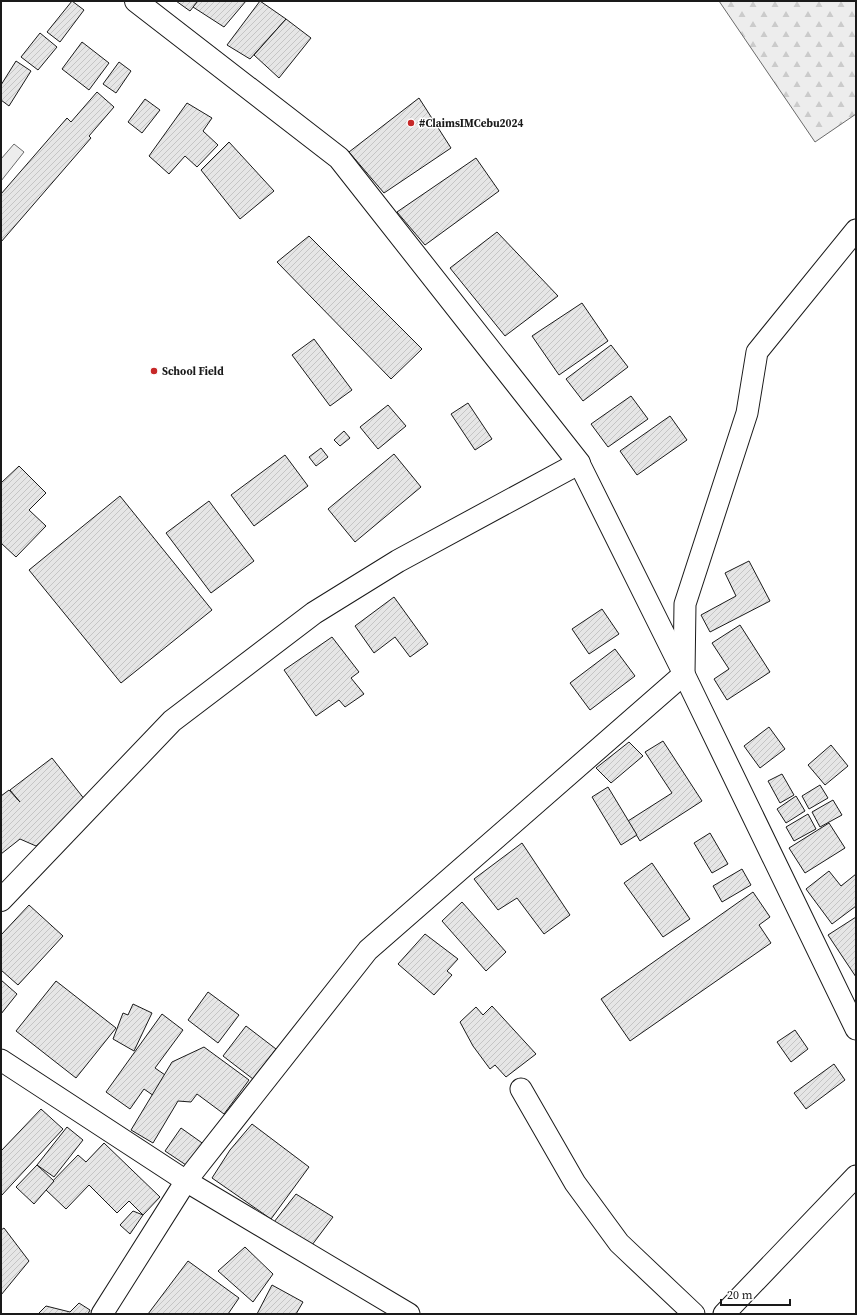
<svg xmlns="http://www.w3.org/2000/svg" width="857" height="1315" viewBox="0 0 857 1315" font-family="'Source Serif 4',serif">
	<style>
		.forest { fill: url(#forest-firs); stroke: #6a6a6a }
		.pitch { fill: #ededed; stroke: #6a6a6a }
		.building { fill: url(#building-hatch); stroke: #1a1a1a }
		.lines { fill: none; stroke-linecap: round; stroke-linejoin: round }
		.street-casing { stroke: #1a1a1a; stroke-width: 23 }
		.secondary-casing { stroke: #1a1a1a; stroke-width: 24 }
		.street { stroke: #fff; stroke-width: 21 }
		.secondary { stroke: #fff; stroke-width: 22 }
		.poi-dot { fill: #c62828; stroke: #fff; stroke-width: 1.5 }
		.labels { text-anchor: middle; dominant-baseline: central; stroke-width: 3; stroke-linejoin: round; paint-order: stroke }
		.poi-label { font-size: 11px; font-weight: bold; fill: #1a1a1a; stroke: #fff; text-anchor: start }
	</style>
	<defs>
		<pattern id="forest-firs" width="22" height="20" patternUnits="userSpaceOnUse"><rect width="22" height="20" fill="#ededed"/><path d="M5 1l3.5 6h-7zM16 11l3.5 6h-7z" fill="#cbcbcb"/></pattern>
		<pattern id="building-hatch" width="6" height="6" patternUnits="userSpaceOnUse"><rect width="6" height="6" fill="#e6e6e6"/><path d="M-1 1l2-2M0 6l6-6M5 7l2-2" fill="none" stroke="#c5c5c5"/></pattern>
	</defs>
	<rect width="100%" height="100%" fill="#fff"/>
	<polygon class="forest" points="719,1 856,1 856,114 815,142"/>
	<polygon class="pitch" points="14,144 24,152 1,181 1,159"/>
	<g class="building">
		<polygon points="72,1 84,10 60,42 47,32"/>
		<polygon points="176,1 198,1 190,11"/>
		<polygon points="198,1 246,1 224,27 193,7"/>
		<polygon points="260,1 286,19 250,59 227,45"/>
		<polygon points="286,19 311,38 279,78 254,55"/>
		<polygon points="40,33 57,47 38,70 21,57"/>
		<polygon points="82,42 109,63 89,90 62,69"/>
		<polygon points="16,61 31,71 9,106 1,100 1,85"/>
		<polygon points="119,62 131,71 116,93 103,84"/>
		<polygon points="97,92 114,107 89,136 91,138 1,242 1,194 67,118 71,122"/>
		<polygon points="419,98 451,148 384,193 349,152"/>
		<polygon points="145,99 160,110 142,133 128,122"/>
		<polygon points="187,103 212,118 203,131 218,145 197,167 185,156 169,174 149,156"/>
		<polygon points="229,142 274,191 240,219 201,170"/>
		<polygon points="476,158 499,191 425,245 397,212"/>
		<polygon points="497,232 558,296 505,336 450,268"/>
		<polygon points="309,236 422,349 391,379 277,262"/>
		<polygon points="582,303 608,341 559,375 532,336"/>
		<polygon points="314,339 352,390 330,406 292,355"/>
		<polygon points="611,345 628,367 583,401 566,379"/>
		<polygon points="631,396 648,419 608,447 591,424"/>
		<polygon points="468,403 492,439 475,450 451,414"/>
		<polygon points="388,405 406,426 378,449 360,427"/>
		<polygon points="670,416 687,440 637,475 620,451"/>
		<polygon points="344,431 350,438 340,446 334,440"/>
		<polygon points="321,448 328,457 316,466 309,457"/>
		<polygon points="394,454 421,487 355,542 328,509"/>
		<polygon points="285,455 308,486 254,526 231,495"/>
		<polygon points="19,466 46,493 29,510 46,526 16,557 1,543 1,483"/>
		<polygon points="120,496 212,610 121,683 29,570"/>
		<polygon points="209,501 254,561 211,593 166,533"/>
		<polygon points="749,561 770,601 710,632 701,615 736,596 725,573"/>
		<polygon points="394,597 428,644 410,657 395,637 374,653 355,626"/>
		<polygon points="602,609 619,634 589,654 572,629"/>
		<polygon points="740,625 770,672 727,700 714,679 729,669 712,643"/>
		<polygon points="332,637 359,672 351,678 364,694 345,707 339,700 316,716 284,670"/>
		<polygon points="615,649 635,676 590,710 570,683"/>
		<polygon points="769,727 785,749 760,768 744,746"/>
		<polygon points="663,741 702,801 640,841 628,821 672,793 645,752"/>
		<polygon points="629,742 643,756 611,783 596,768"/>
		<polygon points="831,745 848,766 825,785 808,765"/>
		<polygon points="52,758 89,805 36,846 20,839 1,854 1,796 9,790 20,802 10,790"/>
		<polygon points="782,774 794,795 780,803 768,781"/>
		<polygon points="820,785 828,798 809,809 802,796"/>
		<polygon points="608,787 637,835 621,845 592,797"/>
		<polygon points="796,796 805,811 786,823 777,809"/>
		<polygon points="833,800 842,815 820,827 812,812"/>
		<polygon points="808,814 816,829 794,841 786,827"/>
		<polygon points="829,823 845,848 805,873 789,848"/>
		<polygon points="710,833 728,864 712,873 694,843"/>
		<polygon points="522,843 570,915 544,934 517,898 498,910 474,879"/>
		<polygon points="652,863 690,919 663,937 624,883"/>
		<polygon points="742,869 751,885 722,902 713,886"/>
		<polygon points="829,871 841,886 856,874 856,906 832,924 806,889"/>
		<polygon points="753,892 770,917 759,925 771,943 630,1041 601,999"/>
		<polygon points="462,902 506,952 486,971 442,921"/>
		<polygon points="29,905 63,936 18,985 1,970 1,935"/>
		<polygon points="856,917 856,977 828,935"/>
		<polygon points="425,934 458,959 447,971 452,975 434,995 398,964"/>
		<polygon points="1,980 17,994 1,1014"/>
		<polygon points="56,981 116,1028 76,1078 16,1031"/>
		<polygon points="208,992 239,1015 218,1043 188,1020"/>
		<polygon points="133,1004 152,1013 134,1051 113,1039 123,1013 128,1015"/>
		<polygon points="492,1006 536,1054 506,1077 495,1065 490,1069 473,1046 460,1022 476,1007 483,1015"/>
		<polygon points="162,1014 183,1030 155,1068 168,1077 154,1096 144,1089 130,1109 106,1092"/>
		<polygon points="246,1026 276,1049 253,1079 223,1056"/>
		<polygon points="795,1030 808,1049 791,1062 777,1042"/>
		<polygon points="204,1047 249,1080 224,1114 197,1094 191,1102 178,1101 153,1143 131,1130 172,1062"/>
		<polygon points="834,1064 845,1080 806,1109 794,1093"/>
		<polygon points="41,1109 63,1129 1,1196 1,1151"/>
		<polygon points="252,1124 309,1167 271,1219 212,1178 230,1150"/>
		<polygon points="67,1127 83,1140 54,1177 37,1165"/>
		<polygon points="181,1128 205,1145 189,1167 165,1151"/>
		<polygon points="104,1143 160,1197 143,1215 129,1201 117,1213 89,1185 66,1209 45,1189 78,1155 86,1162"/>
		<polygon points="37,1165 54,1181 34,1204 16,1187"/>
		<polygon points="296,1194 333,1217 312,1245 274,1222"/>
		<polygon points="133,1211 143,1215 130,1234 120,1225"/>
		<polygon points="4,1228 29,1261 1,1295 1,1230"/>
		<polygon points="245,1247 273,1274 253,1302 218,1271"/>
		<polygon points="188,1261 239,1298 228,1314 148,1314"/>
		<polygon points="272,1285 303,1302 296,1314 257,1314"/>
		<polygon points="79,1303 90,1310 88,1314 38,1314 46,1306 70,1312"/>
	</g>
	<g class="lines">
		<defs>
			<g id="street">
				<polyline points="579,463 684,674 856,1029"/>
				<polyline points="1,1060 186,1181 409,1314"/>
				<polyline points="521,1089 575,1183 619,1243 694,1314"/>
				<polyline points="102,1314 186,1181 368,950 684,674 685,604 747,413 757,352 856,230"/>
				<polyline points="724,1314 856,1176"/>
			</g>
			<polyline id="secondary" points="1,900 172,721 314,613 398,561 579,463 339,158 136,1"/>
		</defs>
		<use href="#street" class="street-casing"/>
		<use href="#secondary" class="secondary-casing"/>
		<use href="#street" class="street"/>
		<use href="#secondary" class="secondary"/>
	</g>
	<g class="poi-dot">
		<circle cx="411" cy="123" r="4"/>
		<circle cx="154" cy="371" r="4"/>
	</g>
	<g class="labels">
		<g class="poi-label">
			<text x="419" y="123">#ClaimsIMCebu2024</text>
			<text x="162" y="371">School Field</text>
		</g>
	</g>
	<rect width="857" height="1315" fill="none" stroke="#1a1a1a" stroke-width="4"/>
	<path d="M721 1299v6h69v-6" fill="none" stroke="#1a1a1a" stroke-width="2"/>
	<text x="727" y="1299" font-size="12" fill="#1a1a1a" stroke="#ffffff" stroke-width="3" paint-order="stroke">20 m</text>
</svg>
